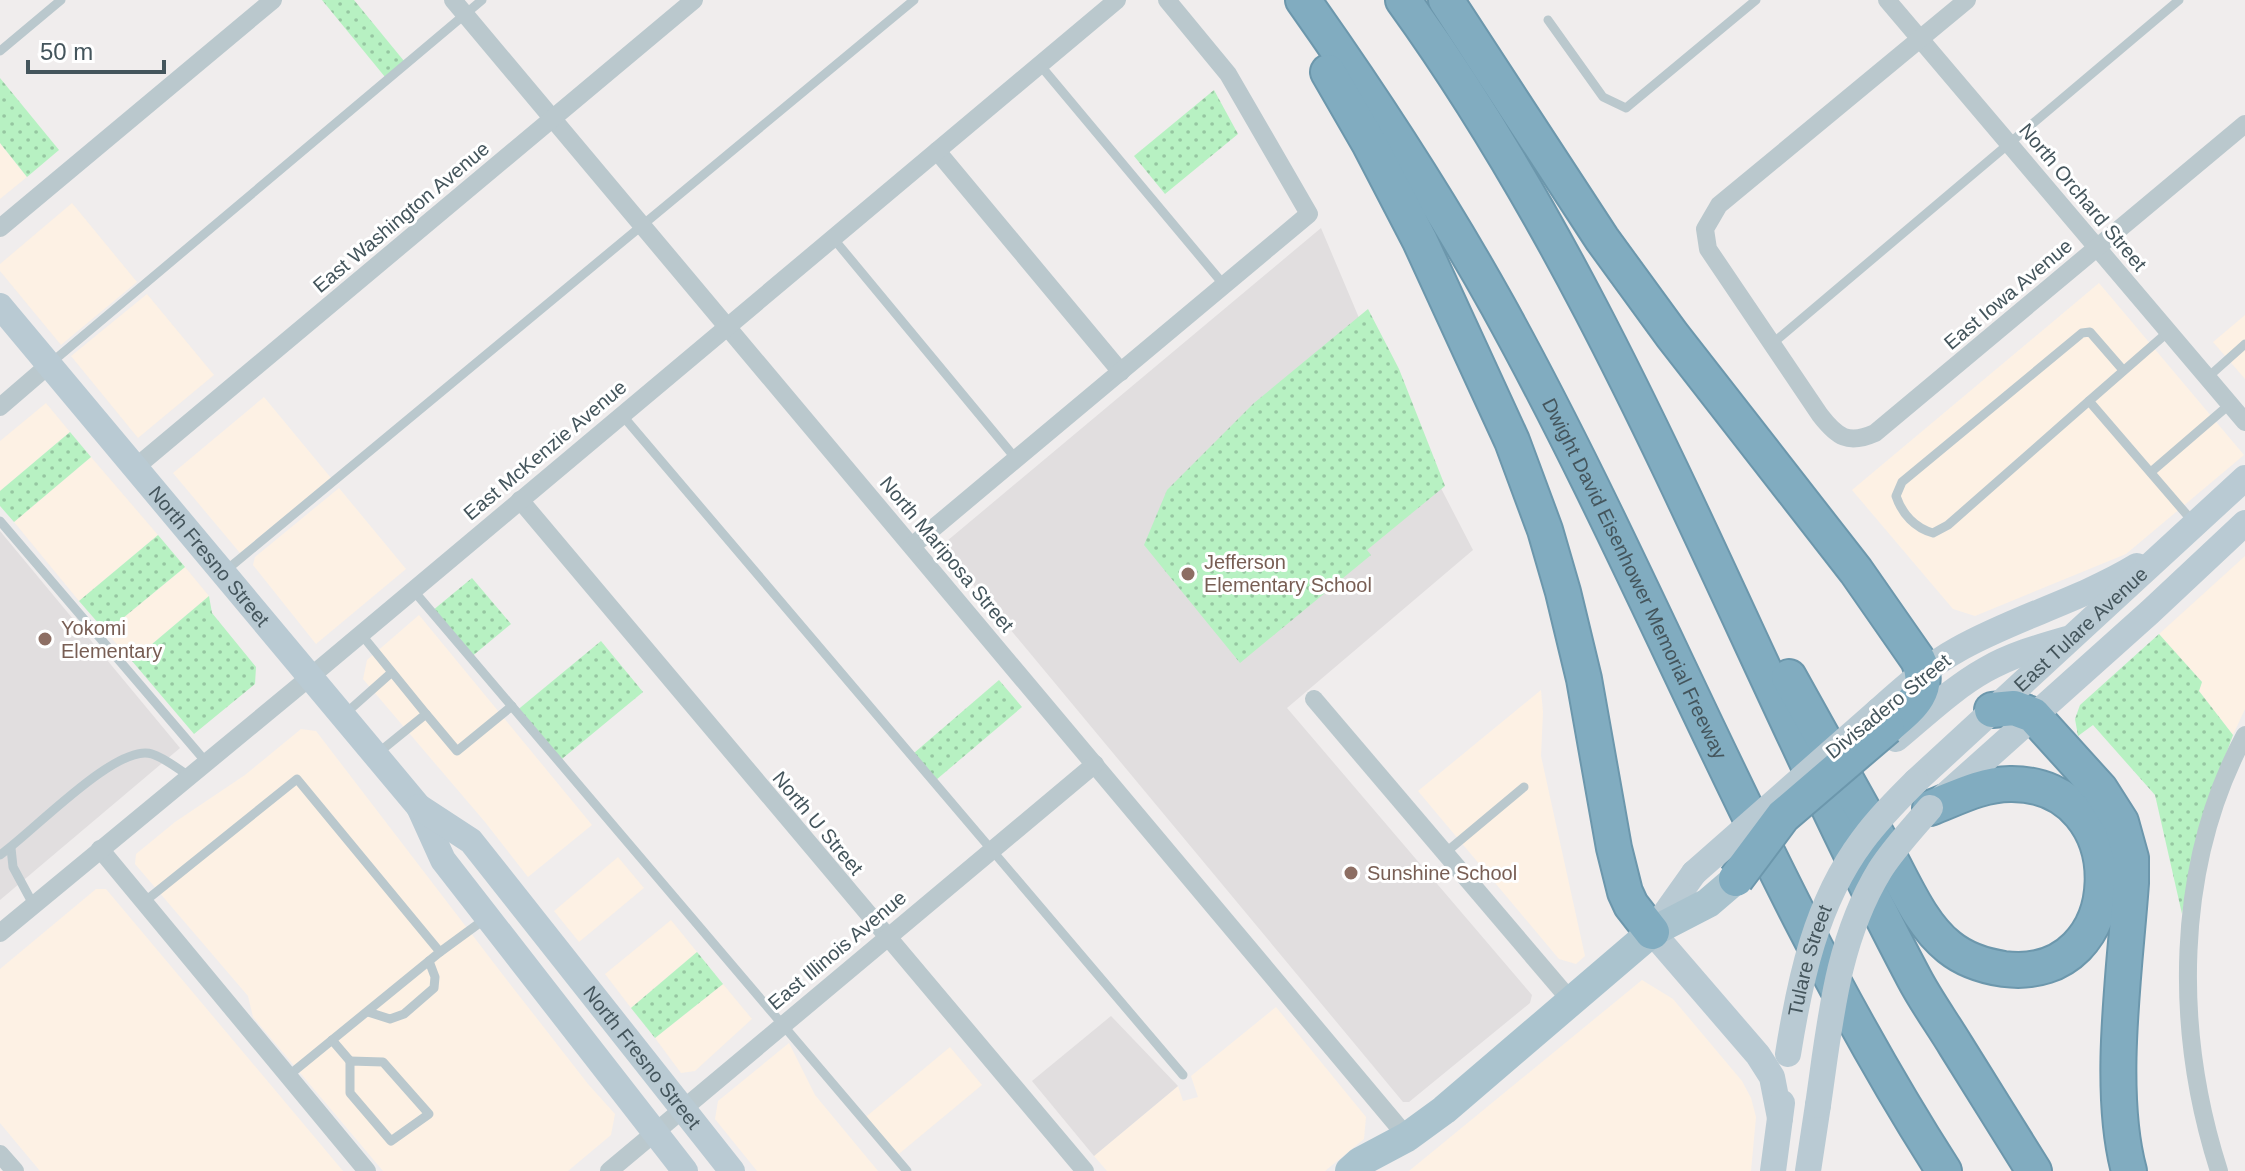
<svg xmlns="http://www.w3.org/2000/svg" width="2245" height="1171" viewBox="0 0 2245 1171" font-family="Arial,sans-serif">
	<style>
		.commercial { fill: #fdf1e4 }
		.education { fill: #e1dedf }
		.grass { fill: url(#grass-dots) }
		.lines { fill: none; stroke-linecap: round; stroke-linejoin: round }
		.highway-casing { stroke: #6c97ac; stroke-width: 38 }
		.lane { stroke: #bac8cd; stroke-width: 9 }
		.street { stroke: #bac8cd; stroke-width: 18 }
		.secondary { stroke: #b9cad3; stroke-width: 26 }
		.primary { stroke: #aac3ce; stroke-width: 30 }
		.highway { stroke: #81acc0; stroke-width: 34 }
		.highway-bridge-casing { stroke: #6c97ac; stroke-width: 38; stroke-linecap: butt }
		.secondary-bridge { stroke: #b9cad3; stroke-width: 26 }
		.highway-bridge { stroke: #81acc0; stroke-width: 34 }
		.education-dot { fill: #8d6e63; stroke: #fff; stroke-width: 3 }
		.labels { text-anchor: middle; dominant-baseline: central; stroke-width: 6; stroke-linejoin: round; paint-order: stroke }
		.street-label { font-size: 20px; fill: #44555c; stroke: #fff }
		.education-label { font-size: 20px; fill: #785e54; stroke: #fff; text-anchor: start }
	</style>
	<defs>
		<pattern id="grass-dots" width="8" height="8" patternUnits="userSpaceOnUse" patternTransform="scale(2)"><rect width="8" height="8" fill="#b7f1c2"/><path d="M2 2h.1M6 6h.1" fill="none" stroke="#96c6a1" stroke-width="1.8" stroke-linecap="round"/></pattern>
	</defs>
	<rect width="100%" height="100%" fill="#f0eded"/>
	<g class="commercial">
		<polygon points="0,143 27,177 0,199"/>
		<polygon points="72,203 137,282 61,345 0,271 0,264"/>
		<polygon points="2099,283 2244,455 2126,554 1975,616 1953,609 1852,490"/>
		<polygon points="147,294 214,375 138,438 71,356"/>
		<polygon points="2245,315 2245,379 2213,342"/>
		<polygon points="264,397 331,478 240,553 173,473"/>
		<polygon points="46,403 70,432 0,491 0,441"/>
		<polygon points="91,457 158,535 79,601 14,522"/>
		<polygon points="339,488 406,569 316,644 253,565 255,557"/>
		<polygon points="2245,556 2245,709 2233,735 2199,691 2202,682 2159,634"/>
		<polygon points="185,567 209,596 132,661 106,632"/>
		<polygon points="419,615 592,825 528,877 485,822 363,679 367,660"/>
		<polygon points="1541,690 1543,712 1541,756 1585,956 1576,964 1559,959 1418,791"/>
		<polygon points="301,729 316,731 503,975 588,1084 615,1114 611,1135 568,1171 383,1171 253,1017 248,996 135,864 136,854 175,822 245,775"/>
		<polygon points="618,857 644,888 579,942 554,911"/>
		<polygon points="96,889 106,889 343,1171 40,1171 0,1123 0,969"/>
		<polygon points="671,920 697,952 631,1008 605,974"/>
		<polygon points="1642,980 1673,999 1742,1081 1751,1098 1756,1117 1751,1171 1409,1171"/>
		<polygon points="723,984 752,1019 695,1071 681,1073 655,1038"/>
		<polygon points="1276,1007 1366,1117 1364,1139 1325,1171 1107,1171 1094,1156 1178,1086 1183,1101 1198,1097 1191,1076"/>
		<polygon points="789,1043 815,1095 878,1171 757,1171 715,1119 718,1101"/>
		<polygon points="950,1047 982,1085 894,1158 862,1120"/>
	</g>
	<g class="education">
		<polygon points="1321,228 1387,384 1473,550 1287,708 1532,995 1530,1003 1409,1102 1403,1102 941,546"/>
		<polygon points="0,531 180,748 0,900"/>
		<polygon points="1111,1016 1178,1086 1094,1156 1032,1081"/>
	</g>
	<g class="grass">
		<polygon points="322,0 354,0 404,61 385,77"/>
		<polygon points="0,78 59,150 27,177 0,143"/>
		<polygon points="1214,90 1238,134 1165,194 1134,156"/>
		<polygon points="1368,309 1399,369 1445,486 1367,550 1371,555 1240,663 1144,545 1167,490 1254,403"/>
		<polygon points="70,432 91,457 14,522 0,506 0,491"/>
		<polygon points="158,535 185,567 106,632 79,601"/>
		<polygon points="472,578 511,624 470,658 432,611"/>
		<polygon points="209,596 212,613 256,667 255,684 194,734 132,661"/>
		<polygon points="2159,634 2202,682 2199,691 2233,735 2198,831 2182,914 2155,795 2093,725 2078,736 2075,719 2080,705"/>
		<polygon points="601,641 643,692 557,763 515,712"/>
		<polygon points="999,680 1022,707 936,780 914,753"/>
		<polygon points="697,952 723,984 655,1038 631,1008"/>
	</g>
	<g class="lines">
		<defs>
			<g id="highway">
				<path id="s4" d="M1303,0C1373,99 1439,200 1498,306C1655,590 1768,897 1944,1171"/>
				<path d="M1403,0C1620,300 1742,653 1914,978C1926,1001 1942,1023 1956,1046C1982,1088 2008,1129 2034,1171"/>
				<path d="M1446,0L1602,239L1672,335L1856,571L1918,660C1933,691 1909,708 1887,727"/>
				<polyline points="1328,72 1369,143 1420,241 1512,441 1545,530 1563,592 1584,679 1614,848 1625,892 1631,905 1652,932"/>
				<path d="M1789,677C1821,735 1854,793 1886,851C1904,883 1920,924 1949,947C1965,960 1984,966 2004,969C2132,985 2137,782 2010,784C1982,784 1956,798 1930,808"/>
				<path d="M1992,710L2014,708L2033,715L2100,789L2121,822L2131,858V883C2125,968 2107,1090 2129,1171"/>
			</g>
		</defs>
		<use href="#highway" class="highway-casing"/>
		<g class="lane">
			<polyline points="1548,20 1603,97 1626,108 1756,0"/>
			<polyline points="0,51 61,0"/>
			<polyline points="1040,65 1224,285"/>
			<polyline points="833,238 1016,459"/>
			<polyline points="2168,332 2089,401 2194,523"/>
			<polyline points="1773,343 2179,0"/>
			<polyline points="52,362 482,0"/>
			<polyline points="2207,378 2245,344"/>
			<path d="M2089,401L1948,525L1933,533C1915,528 1902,514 1896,496L1902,482L2082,333L2090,332L2123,370"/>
			<polyline points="622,415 1183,1075"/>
			<polyline points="2151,472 2230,404"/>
			<polyline points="0,521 206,762"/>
			<polyline points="224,572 914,0"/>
			<polyline points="413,590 907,1171"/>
			<polyline points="361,634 426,714 378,753"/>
			<polyline points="346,713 391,673"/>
			<polyline points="426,714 457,751 512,706"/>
			<polyline points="11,848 13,867 33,904"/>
			<polyline points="1445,853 1524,787"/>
			<path d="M0,855C31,834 117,742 152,754C165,758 178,769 189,776"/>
			<polyline points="144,902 297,779 440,952"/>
			<polyline points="368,1012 390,1019 404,1014 434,988 435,977 429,961"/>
			<polyline points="332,1040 350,1061"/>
			<polygon points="350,1061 383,1062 429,1114 391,1141 350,1093"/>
			<polyline points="288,1076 440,952 485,919"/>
		</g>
		<g class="street">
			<polyline points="453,0 1407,1137"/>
			<polyline points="1887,0 2245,422"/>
			<path d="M1967,0L1719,205L1705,229L1708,249L1820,415C1837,437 1848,445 1875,433L2245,124"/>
			<polyline points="937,151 1121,372"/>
			<polyline points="0,228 273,0"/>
			<polyline points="0,407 50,364"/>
			<polyline points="136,467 694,0"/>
			<polyline points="520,500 1085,1171"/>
			<polyline points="912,546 1309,214 1228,74 1167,0"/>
			<polyline points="1314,699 1571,1001"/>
			<polyline points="100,849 367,1171"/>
			<polyline points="0,933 310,677 1117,0"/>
			<polyline points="0,1154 15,1171"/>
			<polyline points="609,1171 1095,764"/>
			<path d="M2219,1171C2174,1031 2174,867 2245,735"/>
		</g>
		<g class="secondary">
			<path id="s1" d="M0,306L419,807L443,860L685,1171"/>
			<path d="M1878,711C1903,689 1928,666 1957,650C2013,618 2079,601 2137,566"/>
			<path d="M1896,739C1925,715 1953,688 1985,670C2011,655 2039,647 2067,639"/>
			<path id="s2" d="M1916,781L2245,478"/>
			<polyline points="1940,800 2150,612 2245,523"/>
			<path id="s3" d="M419,807L471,841L732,1171"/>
			<polyline points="1694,873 1652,932 1758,1055 1772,1077 1780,1118"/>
			<polyline points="1773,1171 1782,1103"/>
			<polyline points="1808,1171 1818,1105"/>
		</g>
		<polyline class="primary" points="1350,1171 1360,1162 1407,1137 1444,1110 1652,932 1708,903 1736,879"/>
		<use href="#highway" class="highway"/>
		<defs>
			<polyline id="highway-bridge" points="1736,879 1783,816 1887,727"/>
		</defs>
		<use href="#highway-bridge" class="highway-bridge-casing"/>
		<g class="secondary-bridge">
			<polyline points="1694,873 1878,711"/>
			<path id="s5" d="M1788,1054C1800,979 1816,903 1862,841C1878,819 1897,800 1916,781"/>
			<path d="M1818,1105C1830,1024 1836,942 1880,870C1894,848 1913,828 1930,808"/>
		</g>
		<use href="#highway-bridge" class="highway-bridge"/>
	</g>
	<g class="education-dot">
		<circle cx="1188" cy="574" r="8"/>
		<circle cx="45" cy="639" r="8"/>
		<circle cx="1351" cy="873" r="8"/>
	</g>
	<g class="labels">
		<g class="street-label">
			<text transform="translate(2083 197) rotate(50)">North Orchard Street</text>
			<text transform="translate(401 217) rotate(-40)">East Washington Avenue</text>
			<text transform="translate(2008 294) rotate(-40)">East Iowa Avenue</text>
			<text transform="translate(545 450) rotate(-40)">East McKenzie Avenue</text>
			<text transform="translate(947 554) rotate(50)">North Mariposa Street</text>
			<text stroke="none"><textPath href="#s1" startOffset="326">North Fresno Street</textPath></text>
			<text stroke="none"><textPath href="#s4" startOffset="668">Dwight David Eisenhower Memorial Freeway</textPath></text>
			<text stroke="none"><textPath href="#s2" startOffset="224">East Tulare Avenue</textPath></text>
			<text transform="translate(1888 706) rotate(-39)">Divisadero Street</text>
			<text transform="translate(818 823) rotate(50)">North U Street</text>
			<text transform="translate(837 950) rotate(-40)">East Illinois Avenue</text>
			<text stroke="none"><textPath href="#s5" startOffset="96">Tulare Street</textPath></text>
			<text stroke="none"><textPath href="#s3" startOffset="338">North Fresno Street</textPath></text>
		</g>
		<g class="education-label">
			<text x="1204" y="562">Jefferson<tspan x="1204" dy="23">Elementary School</tspan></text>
			<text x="61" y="628">Yokomi<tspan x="61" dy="23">Elementary</tspan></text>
			<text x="1367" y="873">Sunshine School</text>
		</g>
	</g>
	<path d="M28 60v12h136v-12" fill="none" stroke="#44555c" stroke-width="4"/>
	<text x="40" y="60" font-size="24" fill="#44555c" stroke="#ffffff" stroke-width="6" paint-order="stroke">50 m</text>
</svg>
